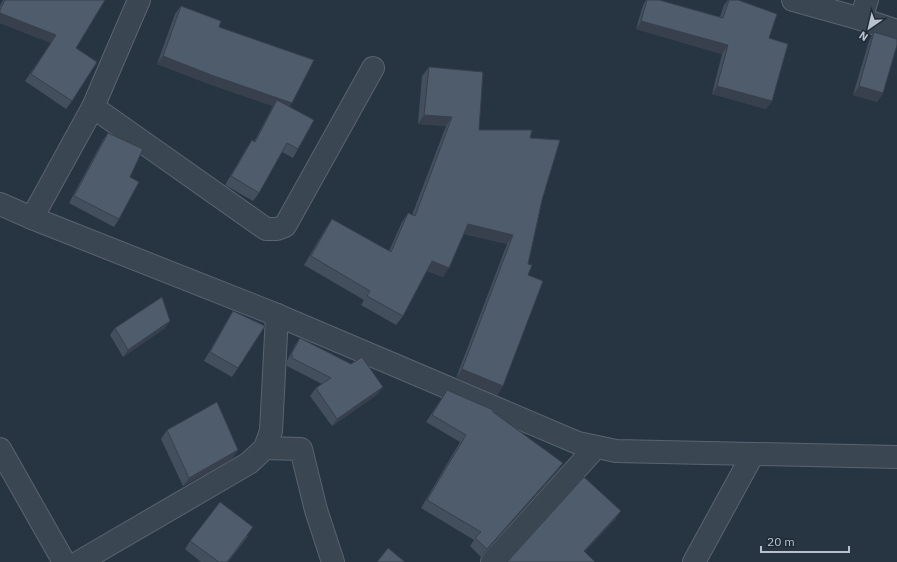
<svg xmlns="http://www.w3.org/2000/svg" width="897" height="562" viewBox="0 0 897 562" font-family="'IBM Plex Sans',sans-serif">
	<style>
		.lines { fill: none; stroke-linecap: round; stroke-linejoin: round }
		.street-casing { stroke: #5a6470; stroke-width: 24 }
		.street { stroke: #3b4653; stroke-width: 22 }
		.wall { fill: #434f5d }
		.shaded-wall { fill: #37404c }
		.building { fill: #4e5c6c; stroke: #37404c }
	</style>
	<rect width="100%" height="100%" fill="#273543"/>
	<g class="lines">
		<defs>
			<g id="street">
				<polyline points="793,0 861,19 897,31"/>
				<polyline points="861,19 867,0"/>
				<polyline points="93,107 266,229 277,229 285,226 373,68"/>
				<polyline points="0,204 32,218 277,315 578,443 616,451 897,457"/>
				<polyline points="32,218 93,107 139,0"/>
				<polyline points="265,448 301,449 316,510 333,562"/>
				<polyline points="0,449 64,562"/>
				<polyline points="79,562 249,463 265,448 271,431 277,315"/>
				<polyline points="492,562 596,447"/>
				<polyline points="694,562 753,454"/>
			</g>
		</defs>
		<use href="#street" class="street-casing"/>
		<use href="#street" class="street"/>
	</g>
	<g class="wall">
		<polygon points="3,0 105,0 76,48 72,101 66,109 25,81 51,43 0,23 0,6"/>
		<polygon points="646,0 659,0 720,17 724,5 728,0 738,0 769,38 772,101 766,109 712,94 722,54 636,29 643,5"/>
		<polygon points="181,6 219,27 292,103 289,107 298,149 293,158 282,152 259,193 253,201 225,185 246,149 252,140 254,142 273,106 209,84 157,64 175,14"/>
		<polygon points="874,32 883,93 877,102 853,95 869,41"/>
		<polygon points="429,67 479,130 530,138 542,200 528,264 528,275 503,386 497,395 456,378 507,244 464,234 443,277 427,271 403,316 396,325 361,305 364,300 304,265 326,228 332,219 389,251 402,222 408,213 412,215 446,126 418,124 422,76"/>
		<polygon points="108,133 130,177 119,219 114,227 69,203 103,140"/>
		<polygon points="233,311 238,368 232,377 204,361 228,319"/>
		<polygon points="115,328 165,328 123,357 110,335"/>
		<polygon points="300,338 378,394 332,426 310,396 316,388 322,384 287,366 287,361 295,345"/>
		<polygon points="447,390 493,412 558,471 481,557 470,546 474,540 421,508 460,442 426,422"/>
		<polygon points="167,430 232,459 183,486 161,439"/>
		<polygon points="248,536 228,562 201,562 185,549 190,541"/>
	</g>
	<g class="shaded-wall">
		<polygon points="0,13 56,35 51,43 0,23"/>
		<polygon points="641,21 728,45 722,54 636,29"/>
		<polygon points="163,56 292,103 286,111 277,100 273,106 209,84 157,64"/>
		<polygon points="717,86 772,101 766,109 712,94"/>
		<polygon points="859,86 883,93 877,102 853,95"/>
		<polygon points="424,115 452,117 446,126 418,124"/>
		<polygon points="468,224 513,235 507,244 462,233"/>
		<polygon points="432,261 449,268 443,277 426,270"/>
		<polygon points="170,321 165,328 123,357 128,350"/>
		<polygon points="462,369 503,386 497,395 456,378"/>
		<polygon points="383,387 378,394 332,426 337,419"/>
		<polygon points="238,450 232,459 183,486 189,478"/>
		<polygon points="563,463 558,471 481,557 487,549"/>
		<polygon points="621,511 615,520 578,559 584,551"/>
	</g>
	<g class="building">
		<polygon points="5,0 105,0 76,48 97,62 72,101 31,74 56,35 0,13 0,10"/>
		<polygon points="647,0 659,0 723,18 729,0 738,0 777,14 769,38 788,44 772,101 717,86 728,45 641,21"/>
		<polygon points="181,6 221,21 219,27 314,60 292,103 214,76 163,56"/>
		<polygon points="874,32 897,39 897,45 883,93 859,86"/>
		<polygon points="429,67 483,72 479,130 532,130 530,138 560,140 542,200 528,264 532,265 528,275 543,281 503,386 462,369 513,235 468,224 449,268 432,261 403,316 367,296 370,291 311,256 332,219 391,252 408,213 415,216 452,117 424,115"/>
		<polygon points="277,100 314,120 298,149 287,143 259,193 231,176 252,140 255,142"/>
		<polygon points="108,133 143,149 130,177 139,182 119,219 74,196"/>
		<polygon points="162,297 170,321 128,350 115,328"/>
		<polygon points="233,311 265,326 238,368 210,352"/>
		<polygon points="300,338 351,364 362,357 383,387 337,419 316,388 331,378 292,358 292,353"/>
		<polygon points="447,390 493,410 493,412 563,463 487,549 475,538 481,532 427,500 466,435 432,415"/>
		<polygon points="217,402 238,450 189,478 167,430"/>
		<polygon points="584,477 621,511 584,551 595,562 507,562"/>
		<polygon points="220,502 253,527 227,562 219,562 190,541"/>
		<polygon points="388,548 405,562 377,562"/>
	</g>
	<g transform="translate(869 28) rotate(214)" stroke="#202b38" stroke-width="3" paint-order="stroke">
	<path d="M0-3L7 15L0 10L-7 15Z" fill="#b9c1cd"/>
	<text y="-6" font-size="11" font-weight="bold" text-anchor="middle" fill="#b9c1cd">N</text>
	</g>
	<path d="M761 546v6h88v-6" fill="none" stroke="#b9c1cd" stroke-width="2"/>
	<text x="767" y="546" font-size="12" fill="#b9c1cd" stroke="#202b38" stroke-width="3" paint-order="stroke">20 m</text>
</svg>
